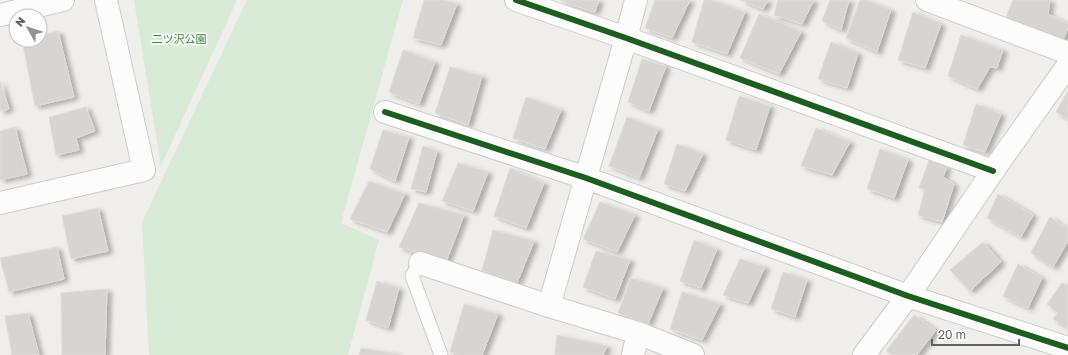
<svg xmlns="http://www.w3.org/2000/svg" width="1068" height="355" viewBox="0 0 1068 355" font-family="'Golos Text','Noto Sans JP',sans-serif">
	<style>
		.green { fill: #d8ebd6 }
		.building { fill: #d6d5d3; stroke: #deddd9; filter: url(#shadow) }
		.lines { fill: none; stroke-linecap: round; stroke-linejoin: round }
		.lane-casing { stroke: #cbcccc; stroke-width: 15 }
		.street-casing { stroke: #cbcccc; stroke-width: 24 }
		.lane { stroke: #fdfcfc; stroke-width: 13 }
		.street { stroke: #fdfcfc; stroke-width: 22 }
		.cycleway-casing { stroke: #fff; stroke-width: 8 }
		.cycleway { stroke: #1b5e20; stroke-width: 6 }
		.labels { text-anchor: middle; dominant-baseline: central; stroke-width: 3; stroke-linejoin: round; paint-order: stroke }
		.park-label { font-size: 11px; fill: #348238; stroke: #fff }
	</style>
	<defs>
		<filter id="shadow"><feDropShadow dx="4.5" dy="2.5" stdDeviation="2" flood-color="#0004"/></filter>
	</defs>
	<rect width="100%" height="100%" fill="#efeeea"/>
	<g class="green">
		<polygon points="134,0 237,0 161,166"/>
		<polygon points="247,0 403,0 341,223 379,240 348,355 149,355 142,222"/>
	</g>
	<g class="building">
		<polygon points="424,0 444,0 457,4 441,45 413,38"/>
		<polygon points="560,0 599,0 595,12 563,2"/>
		<polygon points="655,0 690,0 672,38 645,28"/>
		<polygon points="704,0 711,0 745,12 727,54 692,42"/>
		<polygon points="740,0 768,0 763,9"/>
		<polygon points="778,0 814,0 802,24 774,15"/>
		<polygon points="830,0 849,0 841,30 822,21"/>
		<polygon points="860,0 865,0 891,10 877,52 846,38"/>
		<polygon points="1013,0 1050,0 1048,14 1068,24 1068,28 1062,42 1005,20"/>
		<polygon points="913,12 941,24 925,68 898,60"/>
		<polygon points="759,14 801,32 779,74 740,58"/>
		<polygon points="58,31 74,97 35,106 22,40 40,40 40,36"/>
		<polygon points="961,35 1003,50 997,68 990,67 977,89 948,76"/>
		<polygon points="831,42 858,53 847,88 818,79"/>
		<polygon points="403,50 435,62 419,104 389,92"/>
		<polygon points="642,59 666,66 649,111 628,102"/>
		<polygon points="450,67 482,76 468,125 435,113"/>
		<polygon points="0,81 9,109 0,111"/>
		<polygon points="1068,91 1068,119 1056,112"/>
		<polygon points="739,96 770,106 756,150 726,140"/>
		<polygon points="526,97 561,110 545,149 513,138"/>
		<polygon points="976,104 1001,114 985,152 963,145"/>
		<polygon points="86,107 95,131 76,138 79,150 56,155 49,117"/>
		<polygon points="627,117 658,129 639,178 609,166"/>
		<polygon points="15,127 27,174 0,180 0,131"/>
		<polygon points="816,128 850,142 832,175 801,166"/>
		<polygon points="383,130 409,137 395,181 370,169"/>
		<polygon points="677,144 703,154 685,191 664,184"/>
		<polygon points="423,146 437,151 426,192 411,189"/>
		<polygon points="880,149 908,160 894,198 867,189"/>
		<polygon points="929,160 947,167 943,177 954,184 942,222 918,215 925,189 919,188"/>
		<polygon points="458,163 488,172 473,211 442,201"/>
		<polygon points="510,168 544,183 526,228 494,216"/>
		<polygon points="369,181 405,194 387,232 350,219"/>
		<polygon points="998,194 1033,215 1021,237 987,218"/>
		<polygon points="600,202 635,215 617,252 583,239"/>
		<polygon points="419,203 464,215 446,262 399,247"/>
		<polygon points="98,208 108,251 71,259 62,216"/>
		<polygon points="1050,217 1068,229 1068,241 1053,267 1031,253"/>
		<polygon points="493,230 534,241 517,283 482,270"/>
		<polygon points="694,240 717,249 701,288 680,281"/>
		<polygon points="983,242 1001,262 970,291 950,270"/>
		<polygon points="57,247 64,279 9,292 0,258"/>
		<polygon points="596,251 630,260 615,299 583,287"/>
		<polygon points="740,259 765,267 748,303 723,295"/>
		<polygon points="1018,264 1042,278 1028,308 1003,296"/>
		<polygon points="783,272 807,280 795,317 771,309"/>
		<polygon points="631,278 663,288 648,324 618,313"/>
		<polygon points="377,281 399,288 388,328 366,320"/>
		<polygon points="1062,283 1068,285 1068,328 1053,319 1058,313 1047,304"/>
		<polygon points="107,289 105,355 62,355 61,293"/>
		<polygon points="682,292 720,304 702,340 670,329"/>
		<polygon points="464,304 498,314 482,355 461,355 450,352"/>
		<polygon points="28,313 39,355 12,355 5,316"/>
		<polygon points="914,315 936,330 917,355 892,355 886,351"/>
		<polygon points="557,335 607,346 603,355 555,355"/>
		<polygon points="361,348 398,354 397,355 359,355"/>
	</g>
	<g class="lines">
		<defs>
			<polyline id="lane" points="420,263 412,276 441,355"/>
			<g id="street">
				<polyline points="516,0 626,38 993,171"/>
				<polyline points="927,0 1068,53"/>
				<polyline points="0,15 63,0"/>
				<polyline points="385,112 586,178 908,296 1068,348"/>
				<polyline points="0,203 144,170 106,0"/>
				<polyline points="420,263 549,306 638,333 693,355"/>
				<polyline points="549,306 626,38 636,0"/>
				<polyline points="633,355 638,333"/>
				<polyline points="864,355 908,296 993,171 1068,65"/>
			</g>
		</defs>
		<use href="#lane" class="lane-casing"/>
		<use href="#street" class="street-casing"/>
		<use href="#lane" class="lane"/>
		<use href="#street" class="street"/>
		<defs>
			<g id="cycleway">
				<polyline points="516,0 626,38 993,171"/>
				<polyline points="385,112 586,178 908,296 1068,348"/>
			</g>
		</defs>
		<use href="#cycleway" class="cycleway-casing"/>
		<use href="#cycleway" class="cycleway"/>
	</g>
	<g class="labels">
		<g class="park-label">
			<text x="179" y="38">二ツ沢公園</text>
		</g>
	</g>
	<g transform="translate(28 28) rotate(309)"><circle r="19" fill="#ffffff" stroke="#bfc1c3"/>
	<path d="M0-3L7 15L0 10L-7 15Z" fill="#919496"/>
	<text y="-6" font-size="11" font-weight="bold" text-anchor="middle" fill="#5f6368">N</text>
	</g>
	<path d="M932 339v6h87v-6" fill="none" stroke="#5f6368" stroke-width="2"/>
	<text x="938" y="339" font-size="12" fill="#5f6368" stroke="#ffffff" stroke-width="3" paint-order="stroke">20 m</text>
</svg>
